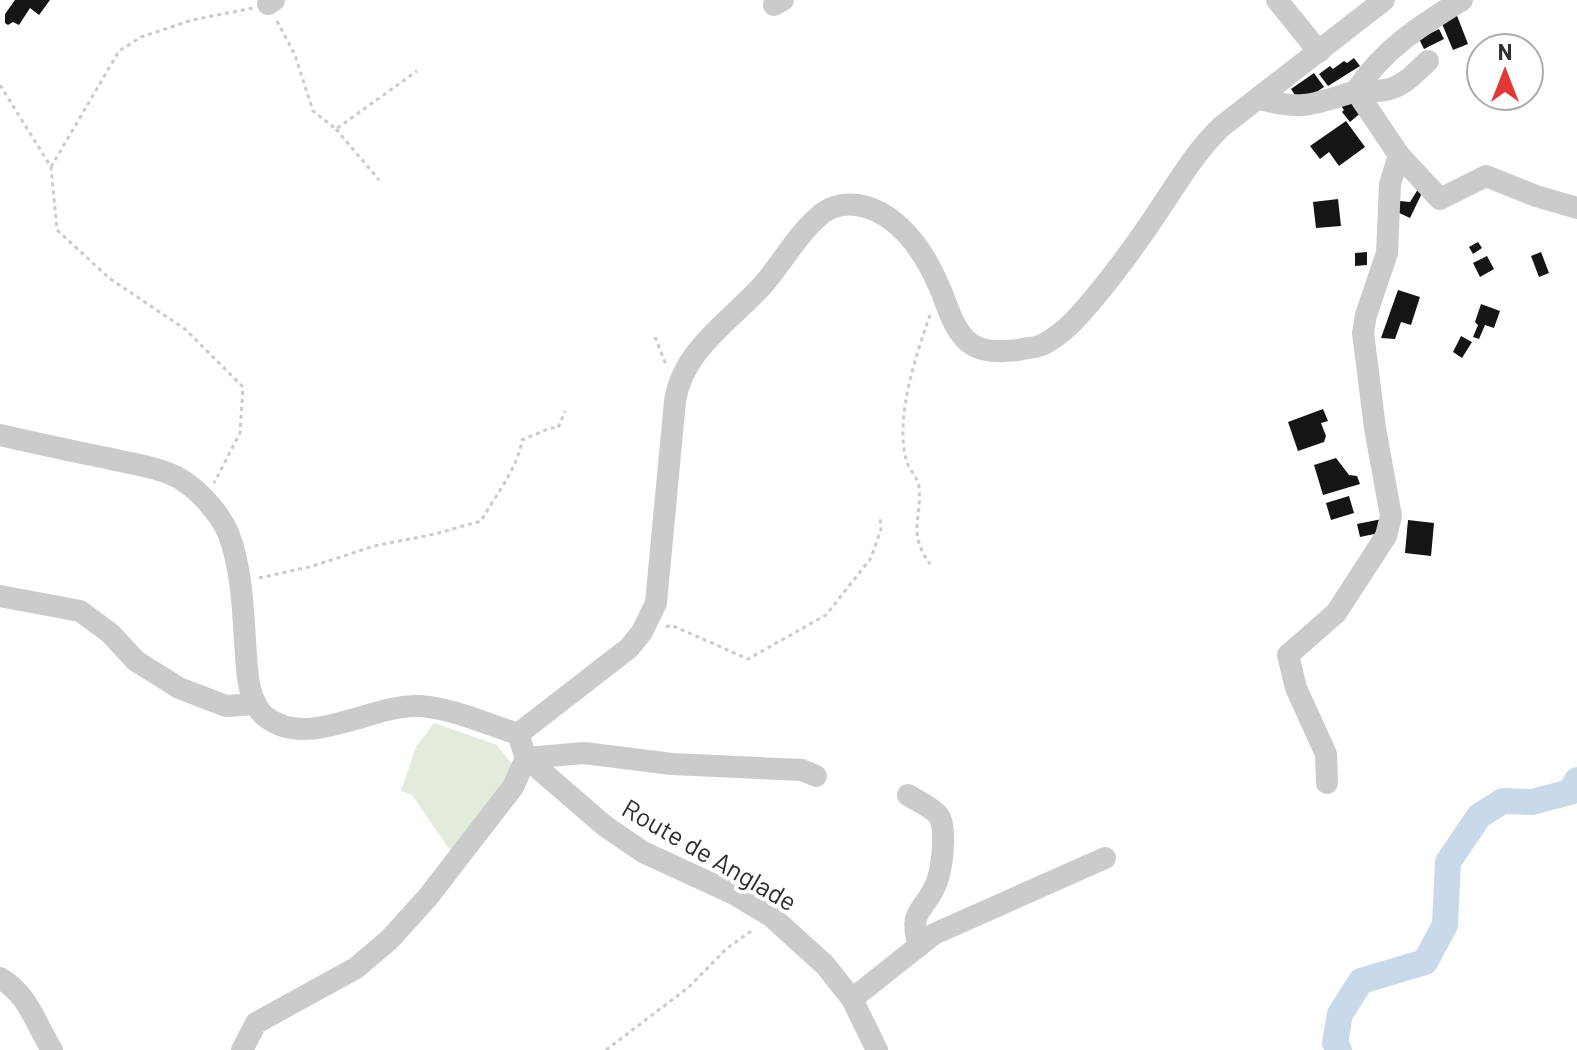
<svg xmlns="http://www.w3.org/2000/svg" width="1577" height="1050" viewBox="0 0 1577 1050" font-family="Barlow,sans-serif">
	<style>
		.green { fill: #e2ebdc }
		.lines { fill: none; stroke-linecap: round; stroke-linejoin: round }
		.river { stroke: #c8daea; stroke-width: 26 }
		.building { fill: #151515 }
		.path { stroke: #cbcbcb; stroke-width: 3; stroke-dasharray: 4 4; stroke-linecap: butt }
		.minor { stroke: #cbcbcb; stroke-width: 22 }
		.labels { text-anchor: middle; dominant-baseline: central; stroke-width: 8; stroke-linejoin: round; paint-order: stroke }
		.street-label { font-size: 26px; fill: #2e2e2e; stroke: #fff }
	</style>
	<rect width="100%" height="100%" fill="#fff"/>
	<polygon class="green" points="434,723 497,745 515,768 454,856 412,795 401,791 416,747"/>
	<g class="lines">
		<polyline class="river" points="1339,1050 1335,1043 1340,1014 1361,981 1425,962 1445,925 1448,862 1479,816 1503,801 1532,802 1570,792 1577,780"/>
	</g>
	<g class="building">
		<polygon points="15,0 50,0 39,15 30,8 19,25 13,22 8,25 5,23 5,14"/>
		<polygon points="1456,13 1468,44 1453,50 1440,19"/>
		<polygon points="1439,29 1444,39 1424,49 1419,39"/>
		<polygon points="1354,58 1360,66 1328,86 1319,74 1330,66 1333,69 1344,61 1347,63"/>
		<polygon points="1314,73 1324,87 1300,103 1291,89"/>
		<polygon points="1353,99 1363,111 1350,122 1342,112 1344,110 1338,102"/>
		<polygon points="1346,121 1365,147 1339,166 1329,152 1320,159 1310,146"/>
		<polygon points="1420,186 1423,191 1410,218 1395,211 1400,201 1410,202"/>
		<polygon points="1338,199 1341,226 1316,228 1313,202"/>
		<polygon points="1478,242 1482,248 1473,254 1469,247"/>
		<polygon points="1367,252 1367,265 1355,266 1355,253"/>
		<polygon points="1541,252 1549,273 1539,277 1531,256"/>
		<polygon points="1487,256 1494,269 1480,277 1473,263"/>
		<polygon points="1398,290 1420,297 1411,325 1401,322 1395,339 1381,338"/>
		<polygon points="1481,304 1500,311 1494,328 1485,325 1479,339 1473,337 1478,325 1475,322"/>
		<polygon points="1461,336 1472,342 1462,358 1453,352"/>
		<polygon points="1323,409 1328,421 1321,423 1326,436 1324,442 1298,451 1288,422"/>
		<polygon points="1336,458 1349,475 1357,476 1360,484 1323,495 1314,465"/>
		<polygon points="1349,496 1354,513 1331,520 1326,503"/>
		<polygon points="1382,519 1379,533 1360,537 1357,524"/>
		<polygon points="1408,520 1434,523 1431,556 1405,553"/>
	</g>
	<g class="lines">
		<g class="path">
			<polyline points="277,21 295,55 313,111 336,129 417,71"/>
			<polyline points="0,85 51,167 57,230 109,278 185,329 243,387 240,433 214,483"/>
			<polyline points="336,129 379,180"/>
			<polyline points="51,167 119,51 141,37 192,20 253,8"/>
			<path d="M930,315C916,355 895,417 906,459C908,469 918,477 919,487C922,521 907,532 930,564"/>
			<polyline points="655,337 667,367"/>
			<path d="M259,578L313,566L374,546L435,534L481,521C495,496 518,468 522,440L550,428H558L565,411"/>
			<polyline points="666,627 671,625 748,659 826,615 871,558 881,529 880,517"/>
			<polyline points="606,1050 689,987 726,949 754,929"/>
		</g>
		<g class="minor">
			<polyline points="1277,0 1319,52"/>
			<polyline points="268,4 274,0"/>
			<polyline points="774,5 783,0"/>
			<path d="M1428,61C1401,87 1395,93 1356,91L1399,155L1440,199L1486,176L1536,196L1577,208"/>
			<path d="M1260,99C1303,111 1314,104 1356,91C1382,50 1421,25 1462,0"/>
			<path d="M0,435C36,443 71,451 107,458C131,464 161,467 182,480C201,492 221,515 229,535C243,573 243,616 246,655C247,675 249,704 266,717C308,750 372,704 419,706C452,708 486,724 518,734"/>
			<polyline points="0,596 80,611 110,633 136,661 179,688 226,706 256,704"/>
			<polyline points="526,758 605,826 643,852 734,894 771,916 825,965 852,999 877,1050"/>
			<polyline points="526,758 584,753 672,764 802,770 816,776"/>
			<polyline points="1327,783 1326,754 1296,688 1288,655 1336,613 1386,536 1391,516 1375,428 1363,333 1366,315 1387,253 1390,184 1399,155"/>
			<path d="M908,795C917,801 932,807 939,816C947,830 942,870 936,884C923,914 908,909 919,946"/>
			<path d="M0,978C29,995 35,1023 52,1050"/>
			<polyline points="852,999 934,934 1105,858"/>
			<path d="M242,1050L256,1023L356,968L389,940L428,897L513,787L526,758L518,734L629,648L642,632L656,603L675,401C683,350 728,323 761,287C781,265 796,236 818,217C828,207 843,203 857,205C897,211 924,251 939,286C948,306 953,331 971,344C984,353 1003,352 1018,350C1025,348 1035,348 1042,345C1063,335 1081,314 1095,297C1120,267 1142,236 1163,204C1181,177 1198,149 1221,127L1384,0"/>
		</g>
	</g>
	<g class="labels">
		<g class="street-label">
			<text transform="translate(710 854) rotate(30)">Route de Anglade</text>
		</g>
	</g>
	<g transform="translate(1505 72)"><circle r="38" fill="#ffffff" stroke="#ababab" stroke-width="2"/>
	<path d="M0-6L14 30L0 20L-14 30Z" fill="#e03835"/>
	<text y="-12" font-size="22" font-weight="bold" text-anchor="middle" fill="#2e2e2e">N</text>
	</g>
</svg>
